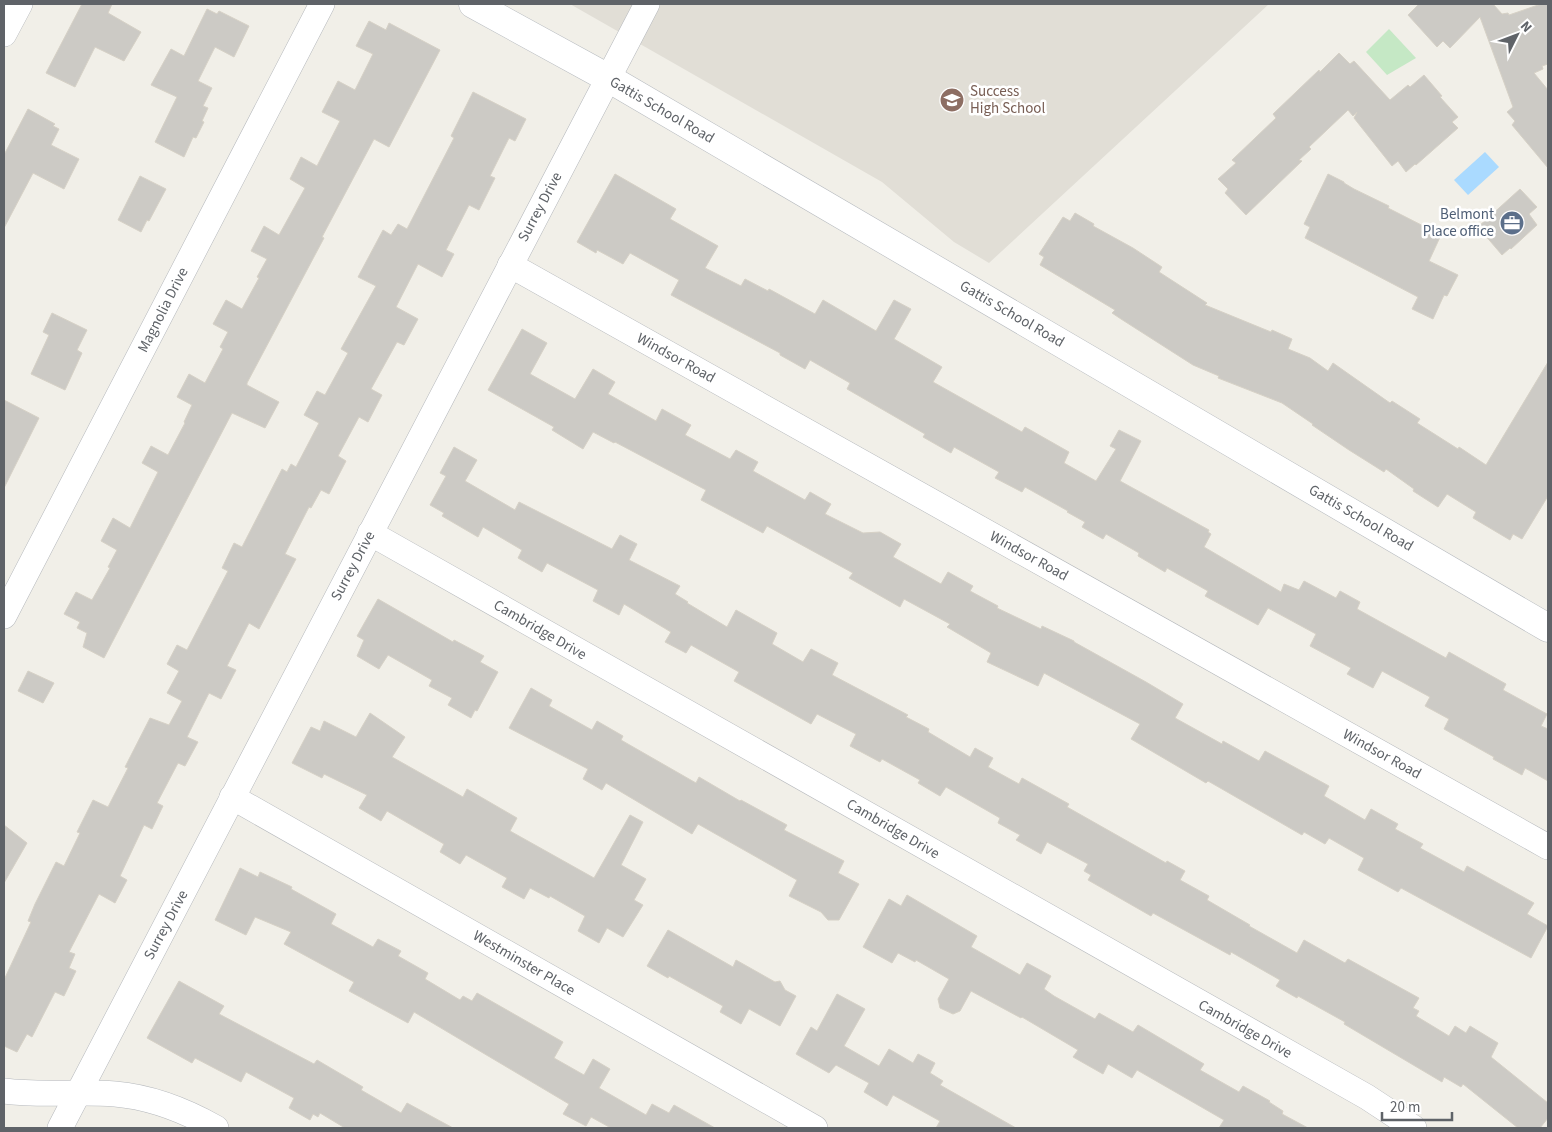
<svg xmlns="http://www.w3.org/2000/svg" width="1552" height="1132" viewBox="0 0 1552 1132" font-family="'Source Sans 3',sans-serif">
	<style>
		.education { fill: #e1ded6 }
		.green { fill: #c5e8c5 }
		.water { fill: #aadaff }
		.building { fill: #cccac5; stroke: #d6d1c6 }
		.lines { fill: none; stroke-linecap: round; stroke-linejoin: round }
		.street-casing { stroke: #b5b8bc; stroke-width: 26 }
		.secondary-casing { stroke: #b6babf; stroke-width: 29 }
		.street { stroke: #fff; stroke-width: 25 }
		.secondary { stroke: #fff; stroke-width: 28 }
		.labels { text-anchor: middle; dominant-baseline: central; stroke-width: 5; stroke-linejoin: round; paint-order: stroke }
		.education-label { font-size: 15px; fill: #785e54; stroke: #fff; text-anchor: start }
		.street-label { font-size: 15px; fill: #5f6368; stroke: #fff }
		.service-label { font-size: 15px; fill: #4e5e75; stroke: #fff; text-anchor: end }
	</style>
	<rect width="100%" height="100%" fill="#f1efe8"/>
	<polygon class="education" points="570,4 1269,4 989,263 954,242 882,182"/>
	<polygon class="green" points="1389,29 1416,58 1387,75 1366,52"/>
	<polygon class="water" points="1485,152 1499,167 1468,195 1454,180"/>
	<g class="building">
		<polygon points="82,4 112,4 108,13 141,32 124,61 95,47 75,87 46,73"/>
		<polygon points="1419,4 1493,4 1502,14 1508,13 1509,15 1541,4 1548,4 1548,64 1542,66 1543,69 1534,73 1548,90 1548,168 1512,125 1515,121 1507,112 1513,107 1480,17 1450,48 1443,41 1437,47 1408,15"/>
		<polygon points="207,9 217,14 219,11 249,26 234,57 215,47 198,81 212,88 203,106 208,108 202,121 204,122 196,138 193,137 184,157 155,142 177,97 151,85 171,49 184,56"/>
		<polygon points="369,21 386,30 389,23 440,50 389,147 374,139 322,237 324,238 247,383 247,385 279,402 265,428 232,413 104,658 83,647 87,633 77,628 80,622 64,614 76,592 92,600 110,568 108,567 117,550 101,541 113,518 130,528 158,472 142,463 151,446 168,455 185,423 184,422 192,405 177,397 189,374 205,383 223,349 220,347 228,332 213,324 226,300 242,309 259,278 257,277 267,259 251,251 264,226 279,235 305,188 290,179 301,157 317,166 340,121 322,112 338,81 355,90 373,54 356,46"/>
		<polygon points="1339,53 1350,64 1354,61 1390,100 1408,85 1410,87 1424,75 1442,96 1440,97 1458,117 1452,122 1458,128 1416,165 1415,164 1406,172 1398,161 1392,166 1354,118 1357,112 1353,116 1348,110 1309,147 1311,149 1299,160 1302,161 1246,215 1225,193 1228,189 1218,179 1236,163 1232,160 1276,118 1273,114 1319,70 1320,72"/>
		<polygon points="473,92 526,119 515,141 509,138 490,176 495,178 479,210 469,205 446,250 454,254 442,277 418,264 396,307 418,319 404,345 397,342 371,389 382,395 368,422 359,417 338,456 346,461 329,494 321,490 311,508 309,507 285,554 296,559 259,629 249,623 227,666 236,670 221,699 209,693 187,737 198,742 185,766 178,763 157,803 163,806 152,829 144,825 120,876 127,880 115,903 99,894 69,952 75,954 69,968 76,971 64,996 55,992 32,1037 27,1034 17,1052 4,1046 4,980 31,922 28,921 35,904 56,862 64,866 80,833 77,832 93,800 108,807 128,768 125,767 150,718 169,725 182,701 167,693 179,671 167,664 177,645 187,650 228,571 222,568 234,543 242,547 282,469 287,472 291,464 296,467 319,423 304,415 317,391 325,395 348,353 341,349 376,286 358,277 383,230 391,235 398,224 407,229 454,138 451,136"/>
		<polygon points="28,109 55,124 53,126 59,129 51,145 79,159 64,189 33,173 4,228 4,155"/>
		<polygon points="615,174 676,209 670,219 718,246 705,268 741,286 745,279 768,291 769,289 815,314 823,300 876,331 894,300 911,309 894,339 942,367 933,382 1022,432 1025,427 1069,452 1064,463 1096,481 1116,449 1110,446 1119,430 1141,441 1120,481 1209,530 1208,532 1211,534 1204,547 1281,592 1284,584 1299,590 1304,581 1336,598 1340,591 1360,602 1357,609 1446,658 1449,652 1506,684 1503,690 1547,714 1541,726 1548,729 1548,781 1525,768 1522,775 1493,759 1494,757 1444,729 1449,719 1425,706 1430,697 1382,671 1373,688 1347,674 1351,668 1310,646 1316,634 1268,608 1258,625 1205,596 1208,591 1167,568 1165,572 1138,556 1139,553 1106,534 1103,539 1082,527 1085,522 1067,512 1068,511 1025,487 1022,492 995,478 999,472 954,447 951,453 923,437 925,434 847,389 850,383 810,360 805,369 780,355 780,353 671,295 679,280 630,253 623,264 597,250 596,253 577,242"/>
		<polygon points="1328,174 1344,182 1344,183 1354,189 1389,206 1388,208 1441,235 1429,261 1458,275 1447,296 1444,295 1433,319 1412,309 1418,297 1305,238 1310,227 1304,224"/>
		<polygon points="140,176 166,189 149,221 147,220 141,232 118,220"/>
		<polygon points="1520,189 1537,207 1529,214 1537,225 1511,249 1510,248 1502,255 1478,227"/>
		<polygon points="1075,213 1094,224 1093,226 1133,248 1162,267 1159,272 1207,303 1205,305 1271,332 1272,330 1292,339 1288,349 1310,358 1328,371 1333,363 1390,403 1392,401 1420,419 1417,423 1458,449 1459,447 1486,465 1548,362 1548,496 1522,539 1513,534 1510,540 1473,518 1476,512 1447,494 1438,507 1413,491 1414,489 1386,469 1384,472 1349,450 1312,425 1313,424 1282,403 1218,378 1219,376 1193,365 1121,319 1112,313 1115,310 1040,265 1044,257 1039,254 1063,217 1070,221"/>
		<polygon points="52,313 87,330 77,350 82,353 65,390 31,374 49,335 43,332"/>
		<polygon points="522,329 547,343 530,374 575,399 593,369 615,382 608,394 656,421 662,409 691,425 685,435 730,459 736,450 758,462 753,471 805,500 810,492 831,504 825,514 863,533 880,532 901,544 893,557 941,584 948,572 973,586 970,591 998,606 997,608 1041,629 1042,626 1074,641 1074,642 1146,682 1183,704 1175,718 1222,744 1223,741 1259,761 1265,751 1329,786 1324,796 1365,820 1371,809 1398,824 1395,829 1423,844 1420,848 1464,872 1467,866 1534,903 1527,914 1548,926 1531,958 1401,888 1398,892 1358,870 1364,858 1329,838 1325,844 1304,832 1302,835 1208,781 1206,783 1131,739 1140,724 1044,673 1038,686 987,662 991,653 947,627 950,624 904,599 900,607 849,578 853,573 767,526 763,533 701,500 706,490 615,442 614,443 593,432 583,449 552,430 554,427 488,390"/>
		<polygon points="4,400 39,418 4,488"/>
		<polygon points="454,447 477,460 465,481 515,510 519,502 612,549 620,535 637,544 629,560 680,586 675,594 688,602 687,603 727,627 736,610 777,633 772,644 803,662 811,649 838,663 832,675 908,715 906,717 929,729 928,732 970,757 975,748 993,758 988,767 1019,784 1022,778 1069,804 1067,807 1166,863 1167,861 1185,871 1180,880 1209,896 1207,900 1250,925 1249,926 1297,953 1304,940 1345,963 1348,959 1419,998 1413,1008 1419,1011 1416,1016 1449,1036 1455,1026 1466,1033 1470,1026 1498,1043 1491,1057 1548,1103 1548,1118 1540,1128 1518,1128 1463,1084 1461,1087 1444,1077 1442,1082 1344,1024 1345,1022 1298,996 1297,998 1276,986 1280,980 1231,952 1230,955 1153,913 1151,916 1088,880 1091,875 1084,871 1088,864 1047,842 1041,854 1016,840 1020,835 998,823 1000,818 946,787 940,796 918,783 920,780 882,759 880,762 850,746 856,734 817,714 811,724 734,681 739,672 691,645 686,653 665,642 671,632 624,604 619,615 593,601 598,590 547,563 542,572 518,558 522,550 483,527 478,537 442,516 444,513 430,505 446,476 440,473"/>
		<polygon points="378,599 453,642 454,640 484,656 480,662 498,672 477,711 475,710 471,718 448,705 452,698 429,686 432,680 388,655 379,669 357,656 364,640 357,636"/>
		<polygon points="28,671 54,683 43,703 18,691"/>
		<polygon points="531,688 552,700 549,706 592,730 597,721 623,736 621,740 696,783 699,777 740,801 741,800 787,825 784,830 844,861 838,873 859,884 839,920 828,920 821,912 789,896 797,880 698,824 692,834 606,783 602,790 583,779 588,769 509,728"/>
		<polygon points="370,713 405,737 392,757 463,797 467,789 517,818 510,831 594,878 630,815 643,822 621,865 646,879 634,900 643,905 623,937 607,928 599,943 578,931 585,916 550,896 549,898 530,888 524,899 502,887 507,878 466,855 460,864 440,852 444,844 387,811 381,821 359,808 367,795 324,774 322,778 292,763 311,727 320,731 324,721 356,737"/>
		<polygon points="4,825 27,843 4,883"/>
		<polygon points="240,868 258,877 260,872 292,887 291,889 336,914 331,924 373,947 378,939 401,951 398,956 428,973 425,979 460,1000 463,996 472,1001 477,993 563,1042 554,1058 584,1075 593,1059 610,1069 599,1088 646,1115 652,1104 669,1113 674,1105 715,1128 611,1128 591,1117 586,1126 563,1114 569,1104 414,1012 408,1023 349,991 354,982 284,944 291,932 255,917 246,935 215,920"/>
		<polygon points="907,895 977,936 971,947 1020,975 1027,963 1051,976 1044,989 1054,996 1095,1019 1099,1013 1133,1032 1138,1025 1204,1064 1200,1070 1239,1092 1243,1086 1270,1101 1269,1102 1283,1111 1282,1114 1308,1128 1219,1128 1224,1120 1137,1070 1132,1078 1108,1064 1103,1074 1073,1057 1078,1050 1022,1017 1021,1018 971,991 960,1011 953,1014 940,1008 938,999 949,979 916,960 915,962 898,953 892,963 863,947 889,899 901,906"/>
		<polygon points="668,930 733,967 736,960 775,982 780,981 785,990 796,996 780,1026 749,1009 741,1024 720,1012 723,1006 669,976 668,978 647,966"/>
		<polygon points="179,981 224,1006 219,1014 314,1064 317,1060 363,1087 361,1090 401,1113 407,1103 453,1128 345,1128 320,1113 318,1117 313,1114 310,1120 289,1108 294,1098 246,1072 241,1082 195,1058 192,1063 147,1038"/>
		<polygon points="837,994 865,1009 844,1046 879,1066 889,1049 913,1063 918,1054 935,1063 930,1073 943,1081 940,1085 1016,1128 936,1128 940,1121 893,1095 887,1106 864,1092 869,1083 836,1065 829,1073 796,1054 811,1027 817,1031"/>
	</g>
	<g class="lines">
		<defs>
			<g id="street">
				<polyline points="4,34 20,4"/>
				<polyline points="510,265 1548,847"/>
				<polyline points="370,533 1367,1097 1414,1128"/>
				<polyline points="4,616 322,4"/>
				<polyline points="232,797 815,1128"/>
				<path d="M4,1091C41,1096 78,1091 115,1094C150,1097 186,1111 216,1128"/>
				<polyline points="60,1128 647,4"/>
			</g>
			<polyline id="secondary" points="473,4 608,78 1548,628"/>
		</defs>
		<use href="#street" class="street-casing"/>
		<use href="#secondary" class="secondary-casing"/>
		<use href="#street" class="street"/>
		<use href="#secondary" class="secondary"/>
	</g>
	<defs>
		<symbol id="school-disc" viewBox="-11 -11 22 22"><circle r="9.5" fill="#8d6e63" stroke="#fff"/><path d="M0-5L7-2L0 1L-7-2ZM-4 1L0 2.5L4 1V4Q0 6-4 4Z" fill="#fff"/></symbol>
		<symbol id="office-disc" viewBox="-11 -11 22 22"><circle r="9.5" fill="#5c6f8a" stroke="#fff"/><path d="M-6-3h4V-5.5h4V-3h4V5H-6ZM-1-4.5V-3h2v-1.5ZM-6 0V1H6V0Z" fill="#fff"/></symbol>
	</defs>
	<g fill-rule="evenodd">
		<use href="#school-disc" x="938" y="86" width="28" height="28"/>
		<use href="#office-disc" x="1498" y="209" width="28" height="28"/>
	</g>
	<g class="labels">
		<g class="education-label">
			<text x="970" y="91">Success<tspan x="970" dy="17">High School</tspan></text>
		</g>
		<g class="street-label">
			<text transform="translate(662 110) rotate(30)">Gattis School Road</text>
			<text transform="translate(540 207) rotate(-62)">Surrey Drive</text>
			<text transform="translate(163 310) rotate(-63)">Magnolia Drive</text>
			<text transform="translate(1012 314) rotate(30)">Gattis School Road</text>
			<text transform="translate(676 358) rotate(29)">Windsor Road</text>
			<text transform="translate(1361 518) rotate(30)">Gattis School Road</text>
			<text transform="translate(1029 556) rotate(29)">Windsor Road</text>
			<text transform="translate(353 566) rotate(-62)">Surrey Drive</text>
			<text transform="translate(540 630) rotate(30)">Cambridge Drive</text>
			<text transform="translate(1382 754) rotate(29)">Windsor Road</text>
			<text transform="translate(893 829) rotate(30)">Cambridge Drive</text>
			<text transform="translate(166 925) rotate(-62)">Surrey Drive</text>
			<text transform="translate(524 963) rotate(30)">Westminster Place</text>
			<text transform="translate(1245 1029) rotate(29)">Cambridge Drive</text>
		</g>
		<g class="service-label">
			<text x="1494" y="214">Belmont<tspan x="1494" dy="17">Place office</tspan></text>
		</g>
	</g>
	<rect width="1552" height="1132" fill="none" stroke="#5f6368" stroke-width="10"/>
	<g transform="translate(1517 35) rotate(48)" stroke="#ffffff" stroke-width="4" paint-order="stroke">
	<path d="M0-4L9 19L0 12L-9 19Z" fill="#5f6368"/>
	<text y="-8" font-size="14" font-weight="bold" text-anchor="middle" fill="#5f6368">N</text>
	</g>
	<path d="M1382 1112v8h70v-8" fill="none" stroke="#5f6368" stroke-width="2.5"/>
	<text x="1390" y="1112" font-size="15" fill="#5f6368" stroke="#ffffff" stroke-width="4" paint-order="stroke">20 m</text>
</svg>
